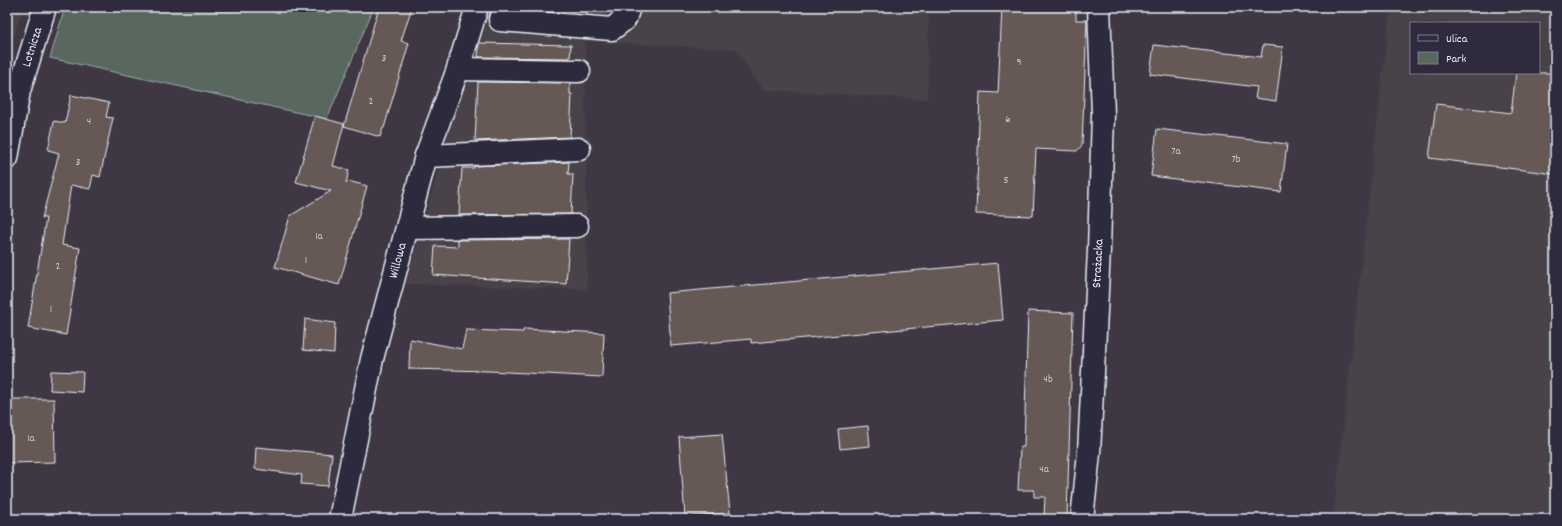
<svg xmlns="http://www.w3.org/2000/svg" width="1562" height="526" viewBox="0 0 1562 526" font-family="Dekko,sans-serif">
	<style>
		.built { fill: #4a4249; fill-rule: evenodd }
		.green { fill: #59685f; stroke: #a0acac }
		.building { fill: #655854; stroke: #e8f1f8 }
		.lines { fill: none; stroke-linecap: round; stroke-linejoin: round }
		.minor-casing { stroke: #e8f1f8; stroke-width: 25 }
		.minor { stroke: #2f2a3d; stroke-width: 22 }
		.labels { text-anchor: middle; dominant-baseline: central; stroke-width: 4; stroke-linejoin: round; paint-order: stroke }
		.number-label { font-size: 11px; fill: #c7cbcf }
		.street-label { font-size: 13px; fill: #e8f1f8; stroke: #2f2a3d }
	</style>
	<rect width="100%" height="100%" fill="#3f3844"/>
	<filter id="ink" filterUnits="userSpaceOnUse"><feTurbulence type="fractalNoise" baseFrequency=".025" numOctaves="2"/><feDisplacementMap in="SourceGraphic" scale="8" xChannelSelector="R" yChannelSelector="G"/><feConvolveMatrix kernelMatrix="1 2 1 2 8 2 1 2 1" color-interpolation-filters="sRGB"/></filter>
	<g filter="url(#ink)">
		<g class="built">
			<polygon points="7,7 23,7 7,60"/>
			<polygon points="486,7 929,7 927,99 764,90 735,49 585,41 587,289 406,284 476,36"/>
			<path d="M1390,7H1555V519H1333ZM1411,23H1539V73H1411Z"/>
		</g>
		<polygon class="green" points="65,7 374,7 327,119 50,58"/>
		<g class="building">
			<polygon points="379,7 412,7 401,41 409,43 384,128 383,128 380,137 344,126"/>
			<polygon points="1002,7 1076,7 1076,20 1087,20 1082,145 1077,151 1036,149 1033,216 976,214 980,92 998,93"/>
			<polygon points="479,43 571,45 570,58 478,57"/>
			<polygon points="1154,45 1261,57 1263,45 1283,47 1276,101 1255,98 1257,87 1150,74"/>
			<polygon points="1516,73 1555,73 1555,174 1429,158 1436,104 1511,113"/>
			<polygon points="478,82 570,83 570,94 572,94 570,137 475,141"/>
			<polygon points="71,95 109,103 106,117 113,118 100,177 93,175 90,189 71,185 62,245 80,248 66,335 28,328 46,218 42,218 59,153 48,150 54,121 65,123"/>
			<polygon points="315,116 344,124 333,166 349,170 346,183 348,181 367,186 339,285 275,267 290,216 331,191 296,182"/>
			<polygon points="1157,129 1287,144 1281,192 1151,176"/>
			<polygon points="569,162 568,174 573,174 571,214 459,215 462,168 474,168 474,166"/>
			<polygon points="569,239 566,284 433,275 435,246 458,247 458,240"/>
			<polygon points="998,263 1003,320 751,343 751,339 671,346 667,293"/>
			<polygon points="1028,311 1073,313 1067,518 1044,517 1045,497 1034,497 1034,490 1018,490 1020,447 1024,447"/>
			<polygon points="305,319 335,323 334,353 303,350"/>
			<polygon points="524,329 604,333 602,377 489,371 409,369 410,339 462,349 466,330 523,332"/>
			<polygon points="51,371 83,372 82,392 50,390"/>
			<polygon points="7,399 54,399 55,462 7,463"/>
			<polygon points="868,426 870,446 840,449 838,429"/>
			<polygon points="722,434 730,513 685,517 679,437"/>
			<polygon points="256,447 332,454 328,486 301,484 302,475 255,469"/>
		</g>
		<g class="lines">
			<defs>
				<g id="minor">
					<polyline points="500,20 612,29 625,19 629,7"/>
					<polyline points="458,69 579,71"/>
					<polyline points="426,156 579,149"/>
					<path id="s1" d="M7,158L19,91L45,7"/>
					<polyline points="407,228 577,226"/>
					<path id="s2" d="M340,519L372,359L426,156L458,69L477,7"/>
					<path id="s3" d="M1082,519L1089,453L1099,250L1103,114L1099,7"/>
				</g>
			</defs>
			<use href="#minor" class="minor-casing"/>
			<use href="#minor" class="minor"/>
		</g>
	</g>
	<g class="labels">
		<g class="number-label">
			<text x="384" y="59">3</text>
			<text x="1019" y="63">9</text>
			<text x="371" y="102">2</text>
			<text x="1008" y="120">6</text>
			<text x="89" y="122">4</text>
			<text x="1176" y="152">7a</text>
			<text x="1236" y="160">7b</text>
			<text x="78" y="163">3</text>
			<text x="1006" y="181">5</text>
			<text x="319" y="237">1a</text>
			<text x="306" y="261">1</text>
			<text x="58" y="267">2</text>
			<text x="51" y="310">1</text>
			<text x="1048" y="380">4b</text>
			<text x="31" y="439">1a</text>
			<text x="1044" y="470">4a</text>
		</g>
		<g class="street-label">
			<text stroke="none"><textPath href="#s1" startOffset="114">Lotnicza</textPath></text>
			<text stroke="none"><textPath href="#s2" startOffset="265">Willowa</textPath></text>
			<text stroke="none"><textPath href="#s3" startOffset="256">Strażacka</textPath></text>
		</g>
	</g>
	<rect width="1562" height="526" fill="none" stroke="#2f2a3d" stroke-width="24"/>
	<rect x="12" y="12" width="1538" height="502" fill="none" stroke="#e8f1f8" stroke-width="1.5" filter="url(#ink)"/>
	<rect x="1410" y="22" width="130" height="52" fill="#2f2a3d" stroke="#797a88"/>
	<rect x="1418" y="35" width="20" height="6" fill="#2f2a3d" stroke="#797a88"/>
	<text x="1446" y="42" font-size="12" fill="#e8f1f8">Ulica</text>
	<rect x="1418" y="52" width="20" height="12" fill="#59685f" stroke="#797a88"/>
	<text x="1446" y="62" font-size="12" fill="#e8f1f8">Park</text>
</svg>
